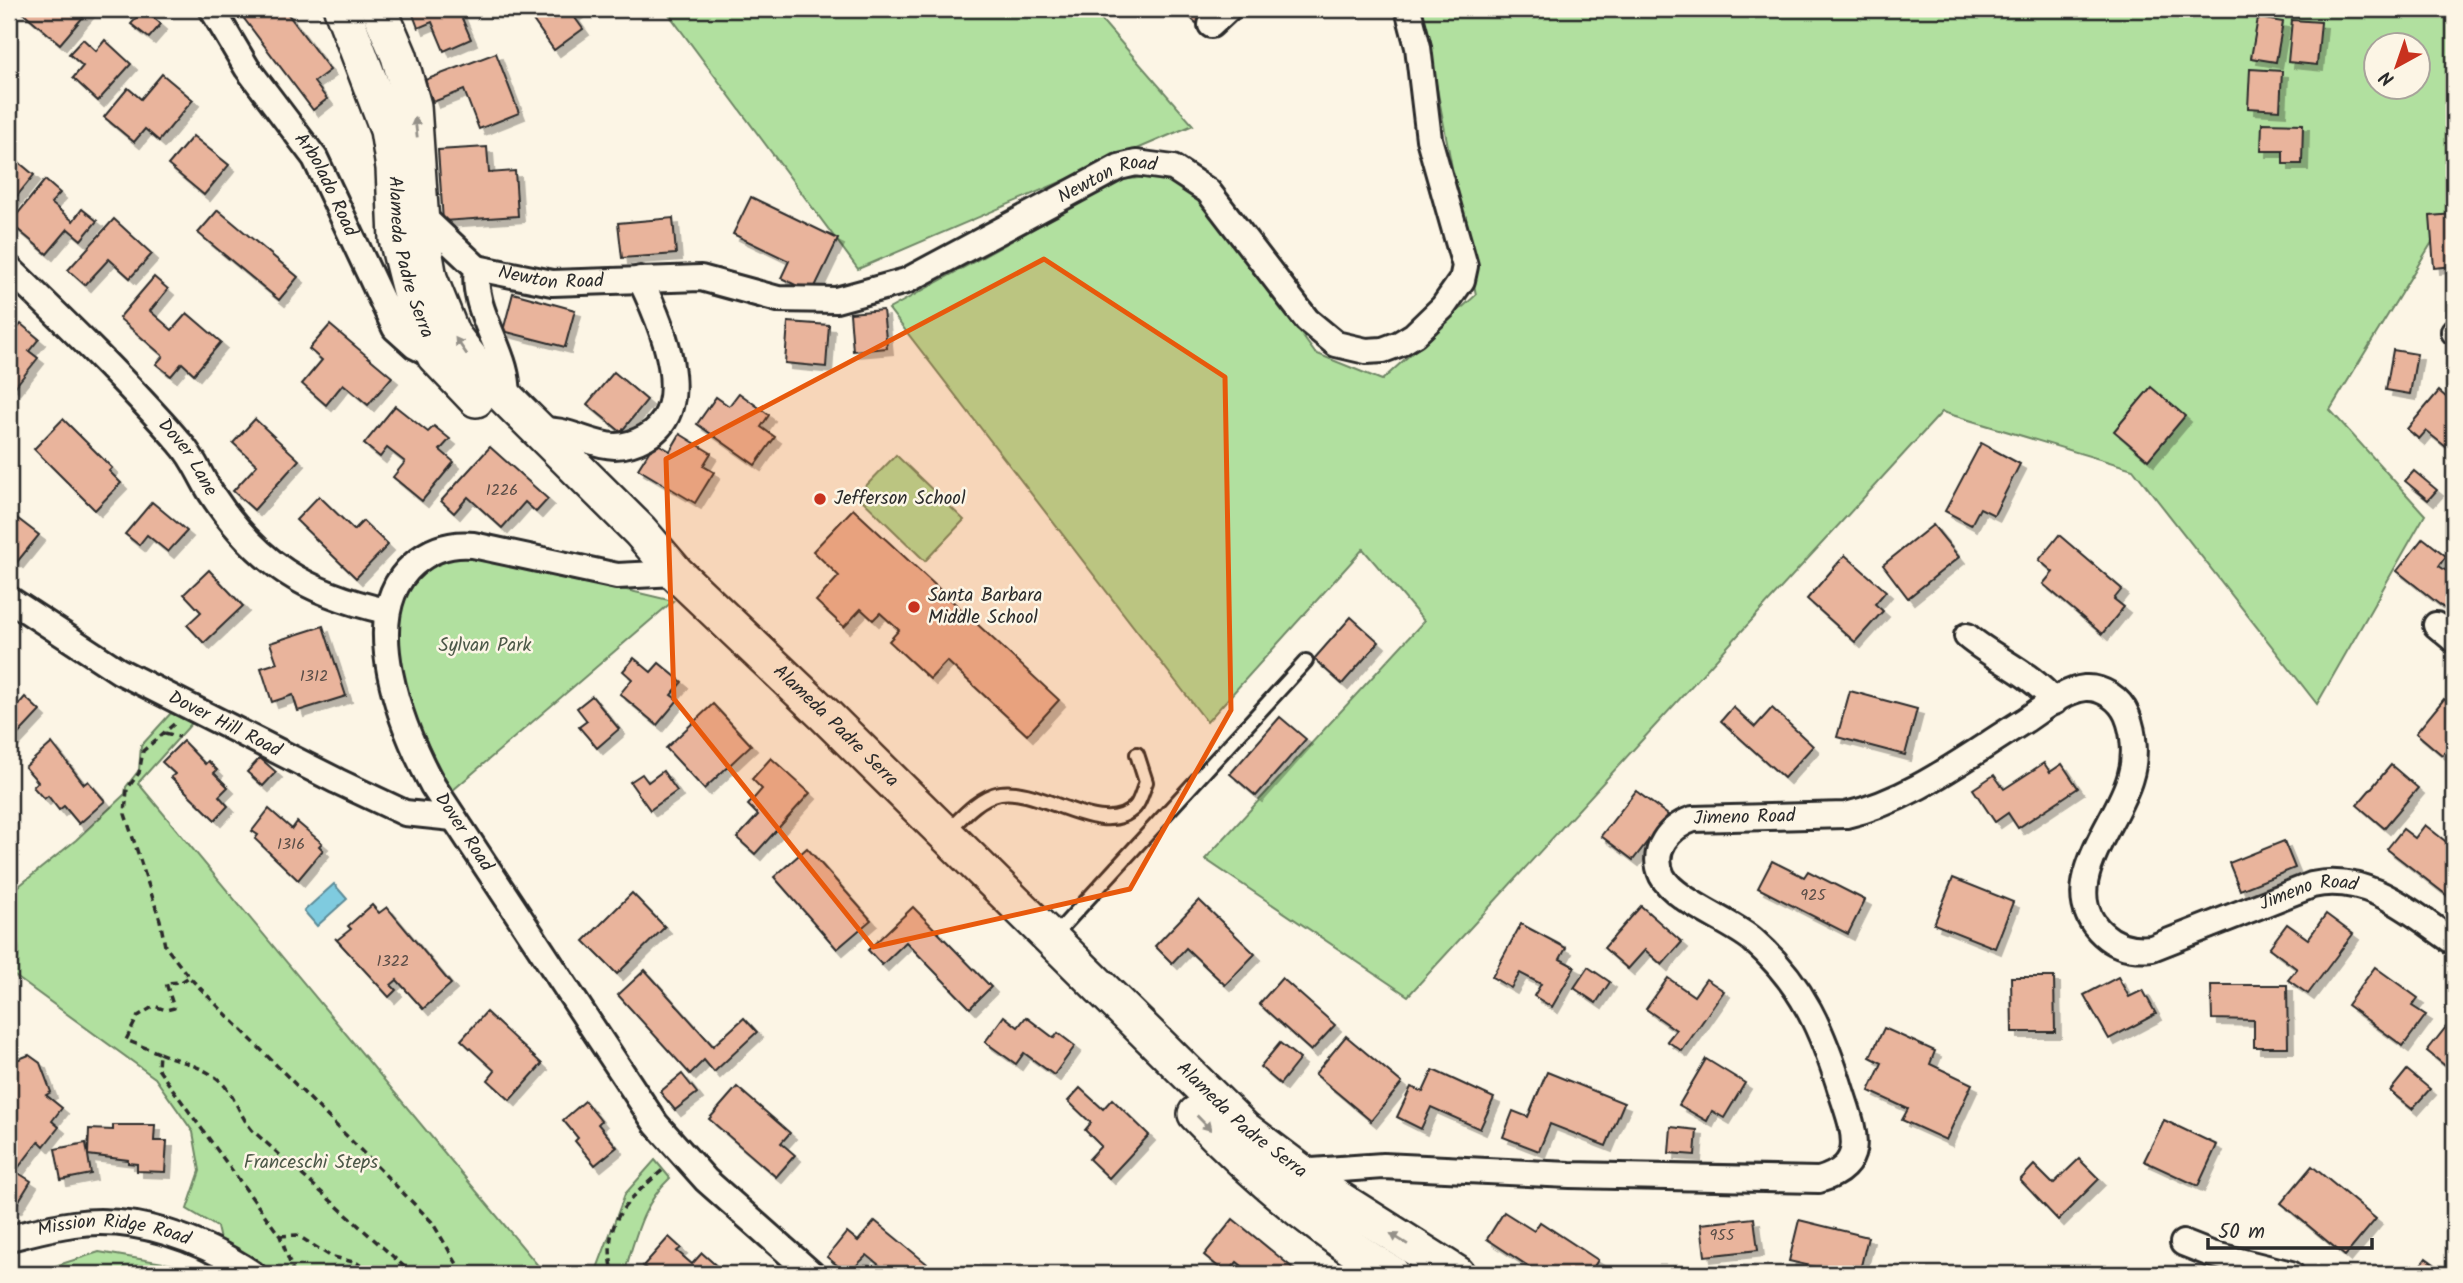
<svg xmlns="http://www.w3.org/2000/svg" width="2463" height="1283" viewBox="0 0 2463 1283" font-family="Kalam,sans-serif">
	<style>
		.green { fill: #b1e09f; stroke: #6e8665; stroke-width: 2; fill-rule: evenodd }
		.water { fill: #7fcbdf; stroke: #5d8b97; stroke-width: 2 }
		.building { fill: #e9b49c; stroke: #2b2b2b; stroke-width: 2; filter: url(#shadow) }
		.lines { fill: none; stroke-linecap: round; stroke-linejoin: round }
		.lane-casing { stroke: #2b2b2b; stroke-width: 18 }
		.street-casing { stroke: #2b2b2b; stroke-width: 30 }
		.secondary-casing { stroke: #2b2b2b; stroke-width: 40 }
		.path { stroke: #2b2b2b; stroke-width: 3.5; stroke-dasharray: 7 5; stroke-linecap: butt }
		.lane { stroke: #fcf5e5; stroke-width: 12 }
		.street { stroke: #fcf5e5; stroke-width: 24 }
		.secondary { stroke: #fcf5e5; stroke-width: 35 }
		.oneway { fill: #949088 }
		.marked { fill: #e8590c; fill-opacity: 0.2; stroke: #e8590c; stroke-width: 5; stroke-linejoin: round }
		.poi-dot { fill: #c8321e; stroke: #fcf5e5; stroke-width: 2.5 }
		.labels { text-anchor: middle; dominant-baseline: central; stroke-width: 5; stroke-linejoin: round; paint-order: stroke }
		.number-label { font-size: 16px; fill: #5a4d47 }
		.street-label { font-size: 19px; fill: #2b2b2b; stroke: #fcf5e5 }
		.poi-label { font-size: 19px; fill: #2b2b2b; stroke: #fcf5e5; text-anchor: start }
		.park-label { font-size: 19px; fill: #4c5848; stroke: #fcf5e5 }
	</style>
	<defs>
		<filter id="shadow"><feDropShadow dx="6" dy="6" stdDeviation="0" flood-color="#0004"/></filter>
	</defs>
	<rect width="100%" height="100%" fill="#fcf5e5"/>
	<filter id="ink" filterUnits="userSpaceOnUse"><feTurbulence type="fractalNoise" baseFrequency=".0143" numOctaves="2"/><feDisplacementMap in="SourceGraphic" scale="14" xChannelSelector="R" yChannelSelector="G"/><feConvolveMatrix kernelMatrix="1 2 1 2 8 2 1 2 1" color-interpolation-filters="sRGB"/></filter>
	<g filter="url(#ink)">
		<g class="green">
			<polygon points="665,9 1092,9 1193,125 858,269"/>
			<path d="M1422,9H2454V206L2330,410L2425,515L2317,704L2133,469L1942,412L1408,996L1205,859L1424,621L1363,549L1207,722L889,309L1121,180L1164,175L1203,199L1315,353L1382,380L1476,295ZM2376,46H2418V88H2376Z"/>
			<polygon points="896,455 964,520 925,561 857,495"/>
			<path d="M466,552L673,601L452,791C420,734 358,610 429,561C438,555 455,554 466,552Z"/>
			<path d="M171,713L192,723L138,783L545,1274H271L220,1240L217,1227L187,1209L200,1171L193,1132L155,1078L12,974C28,947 9,923 9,894L76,840L125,794L126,787L139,770L141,746Z"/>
			<path d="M655,1160L670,1178C642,1204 635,1239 624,1274H595L625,1194Z"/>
			<polygon points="99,1252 227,1274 228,1274 30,1274"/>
		</g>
		<polygon class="water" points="334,884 347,899 317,926 304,911"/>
		<g class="building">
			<polygon points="19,9 90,9 60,44"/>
			<polygon points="144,9 161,24 149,38 131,24"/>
			<polygon points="244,9 284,9 330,70 314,82 327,99 313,110 239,12"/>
			<polygon points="411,9 458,9 471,39 444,51 432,22 418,28"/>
			<polygon points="535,9 582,9 573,15 583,29 554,50 528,13"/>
			<polygon points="1192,9 1218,9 1202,28 1187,15"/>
			<polygon points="2258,18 2283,22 2276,62 2251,58"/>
			<polygon points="2292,20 2321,22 2317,65 2288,62"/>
			<polygon points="83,39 96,51 105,40 131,64 98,101 73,78 83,66 69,54"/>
			<polygon points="496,53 519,113 479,129 464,90 433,102 425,80"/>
			<polygon points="2250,69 2282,71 2280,110 2248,108"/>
			<polygon points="162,74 193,100 159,141 145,129 134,142 104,117 128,88 141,99"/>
			<polygon points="2262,123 2303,124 2302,164 2283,164 2283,151 2261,151"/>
			<polygon points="193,136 229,165 204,195 168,165"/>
			<polygon points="487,147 489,173 515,171 518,216 443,221 438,150"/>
			<polygon points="9,154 34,175 9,206"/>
			<polygon points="45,180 60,193 51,203 73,221 82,209 97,221 81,240 68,229 47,254 10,223"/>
			<polygon points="751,197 838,239 812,293 781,278 789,261 733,234"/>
			<polygon points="218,210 298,277 279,300 198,233"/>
			<polygon points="2454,214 2454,266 2434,268 2430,216"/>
			<polygon points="673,218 676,254 622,258 618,223"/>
			<polygon points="114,219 152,254 130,278 109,259 85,285 68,270"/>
			<polygon points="154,277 168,289 150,311 172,330 187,313 221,342 194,374 182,363 171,376 156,364 163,356 119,318"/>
			<polygon points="513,293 575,310 565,347 503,331"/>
			<polygon points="883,310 887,348 853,351 850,313"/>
			<polygon points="788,322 829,325 826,367 785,363"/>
			<polygon points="21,324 39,339 29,351 38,358 14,388 9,383 9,334 11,336"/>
			<polygon points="330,325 392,377 368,405 343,384 326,405 302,384 322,360 309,349"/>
			<polygon points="2393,350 2417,354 2410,394 2386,390"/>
			<polygon points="614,372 647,400 621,432 587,404"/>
			<polygon points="2151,387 2185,416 2148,460 2114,431"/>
			<polygon points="2439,391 2454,404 2454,445 2450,450 2426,431 2419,439 2407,429"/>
			<polygon points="739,393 769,415 761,427 775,437 755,465 697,424 716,397 729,406"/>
			<polygon points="395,406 428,432 434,426 450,439 440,450 454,462 422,501 393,477 405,462 387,448 380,457 364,444"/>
			<polygon points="63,419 112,468 109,471 121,483 95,510 34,449"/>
			<polygon points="255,419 299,460 254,510 233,491 257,465 233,443"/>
			<polygon points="680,434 711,453 703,466 714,472 695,503 638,469 655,442 670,451"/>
			<polygon points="1981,443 2020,464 1994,515 1980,508 1971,525 1945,511"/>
			<polygon points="490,447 548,499 536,512 525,502 502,528 468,497 454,513 441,501"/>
			<polygon points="2414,471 2437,490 2428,500 2405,481"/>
			<polygon points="319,496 354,530 363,521 388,545 356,578 296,520"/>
			<polygon points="152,502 187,531 168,552 147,535 139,545 125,534"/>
			<polygon points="853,509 1059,700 1027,735 947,661 930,679 889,641 899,630 880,613 873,620 861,609 844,627 816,601 839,576 813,551"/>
			<polygon points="9,512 39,535 17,562 9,556"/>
			<polygon points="1933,525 1959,557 1908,598 1883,565"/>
			<polygon points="2059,535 2122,589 2114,599 2124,607 2102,634 2043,584 2053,572 2039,560"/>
			<polygon points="2423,538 2446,556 2439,566 2454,576 2454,616 2397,571"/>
			<polygon points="1845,555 1886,591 1875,604 1883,611 1855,642 1807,599"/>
			<polygon points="209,570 243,606 204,643 187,625 201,612 184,594"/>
			<polygon points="1351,617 1379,642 1342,684 1314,659"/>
			<polygon points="323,626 346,696 298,711 293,695 272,702 261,668 277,663 270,643"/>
			<polygon points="634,658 651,672 659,663 682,682 671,695 678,700 657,725 620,694 632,679 623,671"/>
			<polygon points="1850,691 1917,709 1905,755 1837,737"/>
			<polygon points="592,696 619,729 597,748 579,727 587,721 577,708"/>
			<polygon points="25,697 40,711 9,744 9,709 12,712"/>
			<polygon points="2444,699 2454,707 2454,740 2442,755 2416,733"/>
			<polygon points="713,704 751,745 704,789 666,748"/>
			<polygon points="1733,707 1755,727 1772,708 1813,746 1784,778 1721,721"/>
			<polygon points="1280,717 1306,739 1256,796 1230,774"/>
			<polygon points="183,741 205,764 208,761 217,770 214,773 228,787 219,796 228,806 215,820 171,777 175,774 162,762"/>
			<polygon points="52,743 84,784 88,781 105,801 79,824 64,806 59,810 48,796 44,799 33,787 38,782 25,767"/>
			<polygon points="260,758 276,772 263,786 247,772"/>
			<polygon points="771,758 810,793 755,854 737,838 758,815 748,805 762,789 752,779"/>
			<polygon points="2044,763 2050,772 2062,764 2078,788 2018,828 2008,813 1995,822 1973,789 1994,775 2004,789"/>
			<polygon points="2391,765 2418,788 2384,828 2357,805"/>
			<polygon points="663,771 677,791 650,810 630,782 642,774 648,782"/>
			<polygon points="1636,791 1668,815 1633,860 1601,836"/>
			<polygon points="269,809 292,829 297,822 322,843 319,846 323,850 298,880 255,839 258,835 252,831"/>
			<polygon points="2425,825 2454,848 2454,891 2449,897 2387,849 2403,829 2415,838"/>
			<polygon points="2284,841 2295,868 2240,890 2229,863"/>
			<polygon points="807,848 871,920 837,949 774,877"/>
			<polygon points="1772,861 1804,877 1808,871 1865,900 1848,934 1758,888"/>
			<polygon points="1953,878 2013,902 1995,948 1934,924"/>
			<polygon points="632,893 665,927 617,974 584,941"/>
			<polygon points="1199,900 1255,954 1225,985 1186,948 1172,963 1155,946"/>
			<polygon points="372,905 379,913 387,907 451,984 423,1009 397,980 391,985 396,990 389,997 335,938 337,940 351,929 348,926"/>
			<polygon points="1641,906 1682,942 1662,965 1645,950 1628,969 1604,948"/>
			<polygon points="913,907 991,987 970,1008 906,942 882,965 868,950"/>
			<polygon points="2326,914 2353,934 2308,994 2288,980 2297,969 2269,948 2287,924 2308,939"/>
			<polygon points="1521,924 1566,948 1560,959 1575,967 1552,1007 1534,996 1541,984 1520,973 1511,988 1492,977"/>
			<polygon points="1588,967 1610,982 1596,1003 1574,988"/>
			<polygon points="2375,967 2418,998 2412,1006 2426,1015 2403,1046 2347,1005"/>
			<polygon points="645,970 713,1046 744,1018 757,1032 714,1072 704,1060 690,1074 618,995"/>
			<polygon points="2011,977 2054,977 2055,1032 2012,1032"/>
			<polygon points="2118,977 2129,997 2143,990 2156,1014 2109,1039 2084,995"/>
			<polygon points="1282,978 1335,1025 1311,1051 1259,1004"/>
			<polygon points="1668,978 1694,996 1706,979 1724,991 1682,1051 1667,1041 1676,1030 1646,1009"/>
			<polygon points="2211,985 2287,985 2288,1047 2254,1047 2254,1020 2212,1019"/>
			<polygon points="486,1012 542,1064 510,1100 488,1080 495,1071 461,1040"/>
			<polygon points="1004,1016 1018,1027 1026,1017 1054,1038 1058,1033 1075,1046 1054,1075 1024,1053 1016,1064 985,1042"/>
			<polygon points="2446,1027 2454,1034 2454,1073 2427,1051"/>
			<polygon points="1884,1028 1935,1051 1930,1064 1972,1084 1946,1140 1902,1120 1908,1109 1869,1091 1882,1063 1870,1057"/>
			<polygon points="1346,1036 1402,1083 1371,1121 1315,1074"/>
			<polygon points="1280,1043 1300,1059 1280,1084 1260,1067"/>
			<polygon points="29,1055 40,1063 51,1092 46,1095 62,1108 52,1121 59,1127 44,1146 39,1141 18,1168 9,1160 9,1129 16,1121 9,1104 9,1063"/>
			<polygon points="1706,1059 1745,1083 1724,1118 1712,1111 1707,1121 1679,1105"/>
			<polygon points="1433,1070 1494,1098 1480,1129 1431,1107 1421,1129 1397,1117 1411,1087 1423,1092"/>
			<polygon points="2407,1070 2430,1089 2412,1109 2390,1091"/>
			<polygon points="1547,1072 1624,1103 1606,1146 1550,1124 1539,1151 1503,1137 1513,1111 1528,1117"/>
			<polygon points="682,1074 697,1093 675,1110 660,1092"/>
			<polygon points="737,1087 790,1133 781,1143 795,1155 776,1177 709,1119"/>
			<polygon points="1080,1088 1103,1109 1112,1099 1149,1135 1109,1178 1089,1159 1101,1146 1085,1130 1091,1123 1068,1101"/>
			<polygon points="585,1101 601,1121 598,1124 617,1147 595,1165 575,1141 578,1138 563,1120"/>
			<polygon points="2164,1120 2217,1145 2198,1186 2144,1161"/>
			<polygon points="113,1125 155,1125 154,1141 167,1141 165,1172 137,1171 137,1164 128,1163 128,1160 88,1155 89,1129 113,1130"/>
			<polygon points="1671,1127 1697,1130 1695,1155 1669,1153"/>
			<polygon points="86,1143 91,1174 61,1180 55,1149"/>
			<polygon points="2079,1159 2099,1179 2058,1220 2020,1180 2034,1165 2053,1184"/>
			<polygon points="2312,1166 2376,1219 2345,1256 2281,1203"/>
			<polygon points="9,1167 31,1181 15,1207 9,1203"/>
			<polygon points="1504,1212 1534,1231 1540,1222 1598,1260 1593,1268 1602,1274 1540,1274 1487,1239"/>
			<polygon points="1754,1218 1758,1250 1705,1256 1701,1224"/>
			<polygon points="1233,1219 1300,1274 1252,1274 1237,1262 1227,1274 1204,1255"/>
			<polygon points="1799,1220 1868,1237 1859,1274 1845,1274 1789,1261"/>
			<polygon points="875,1221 931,1267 925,1274 890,1274 867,1255 848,1274 827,1257 847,1232 858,1241"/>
			<polygon points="669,1237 681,1248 677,1251 692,1264 702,1253 720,1269 715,1274 652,1274 643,1266"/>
			<polygon points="2426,1258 2448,1274 2415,1274"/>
		</g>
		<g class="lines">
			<defs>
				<g id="lane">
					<path d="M948,831C962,817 979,797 1000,793C1040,786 1103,841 1135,807C1140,802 1143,789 1146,782L1137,754"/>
					<polyline points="1053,937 1306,661"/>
				</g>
				<g id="street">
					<path id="s1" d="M212,9L247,68L315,158L395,328L415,346L435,356"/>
					<polyline points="1211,25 1228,9"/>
					<path d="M421,215L477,268C470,314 513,355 507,401"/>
					<path id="s2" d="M9,268C67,324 127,382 180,443C194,458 200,476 211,493C257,563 305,593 386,611"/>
					<path id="s3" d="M477,268L552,283L701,278L778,299L836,300L906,281L1119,167L1136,163L1173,168L1208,191L1307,320L1336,344L1366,351L1383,350L1399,344L1414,335L1443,307L1462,280L1465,266L1429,139L1418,47L1408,9"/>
					<polyline points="2454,331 2454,332"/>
					<path d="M536,431C566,426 587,445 615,446C626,446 637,442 646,437C699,408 660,320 640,279"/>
					<path id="s4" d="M676,573L617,576L473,545C451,543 431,549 414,564C355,614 403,731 433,786L656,1124L706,1180L812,1274"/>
					<path id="s5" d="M9,599L119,671L337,781L405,813L453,818"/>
					<polyline points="2436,625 2454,640"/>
					<path d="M1967,636C1994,659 2032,673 2054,702"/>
					<path id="s6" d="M1298,1172L1383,1166L1570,1175L1819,1180C1869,1165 1854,1131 1842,1094C1823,1032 1803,984 1753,940C1731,921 1674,900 1662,876C1650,850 1669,827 1693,819L1846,815C1912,800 1967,756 2024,721C2041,710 2064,690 2085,688C2103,687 2120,699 2127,715C2135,734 2136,759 2130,778C2117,825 2053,889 2103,934C2117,947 2134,950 2152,948L2312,885C2368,873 2410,912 2454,942"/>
					<path id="s7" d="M9,1238C30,1233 51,1227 73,1224C136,1215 201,1239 253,1274"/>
					<polyline points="2183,1243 2211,1254 2291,1274"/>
				</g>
				<g id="secondary">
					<path id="s8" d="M342,9L388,130L394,168L397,239L411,295L435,356L476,399"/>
					<path id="s9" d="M379,9L399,56L413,106L422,238L429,278L452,335L482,374L640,531L676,573L825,715L1244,1129L1329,1193L1457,1274"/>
					<path d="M1196,1114C1255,1176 1318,1229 1392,1274"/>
				</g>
			</defs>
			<use href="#lane" class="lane-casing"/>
			<use href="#street" class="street-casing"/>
			<use href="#secondary" class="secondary-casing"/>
			<g class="path">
				<polyline points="174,724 143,751 139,773 127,789 125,814 160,920 165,946 189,977 432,1222 463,1274"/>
				<polyline points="165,733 180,737"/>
				<polyline points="159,1053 126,1040 138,1016 154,1006 166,1010 174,1008 166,983 181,982 189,977"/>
				<polyline points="280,1236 297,1235 330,1256 357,1263 373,1274 408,1270 420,1274"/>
				<path d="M294,1274L280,1236L158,1069L159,1053C179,1061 209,1068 223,1084C235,1097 240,1116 252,1130L408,1270"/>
				<path d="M595,1274L613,1272C601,1220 628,1200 665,1168"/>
			</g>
			<use href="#lane" class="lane"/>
			<use href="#street" class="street"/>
			<use href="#secondary" class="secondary"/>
		</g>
		<defs><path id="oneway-solid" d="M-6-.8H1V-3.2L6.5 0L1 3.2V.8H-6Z" transform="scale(1.75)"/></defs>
		<g class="oneway">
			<use href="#oneway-solid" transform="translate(416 127) rotate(-97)"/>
			<use href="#oneway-solid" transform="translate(461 346) rotate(-125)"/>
			<use href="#oneway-solid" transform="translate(1204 1123) rotate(46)"/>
			<use href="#oneway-solid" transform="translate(1399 1239) rotate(-148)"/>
		</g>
	</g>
	<path class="marked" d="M1044,259L1225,377L1231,710L1130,889L873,947L674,699L666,459Z"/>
	<g class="poi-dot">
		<circle cx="820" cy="499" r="7"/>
		<circle cx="914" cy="607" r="7"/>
	</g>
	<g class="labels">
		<g class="number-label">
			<text x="502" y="490">1226</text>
			<text x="314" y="676">1312</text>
			<text x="291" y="844">1316</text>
			<text x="1813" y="895">925</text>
			<text x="393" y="961">1322</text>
			<text x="1722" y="1235">955</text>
		</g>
		<g class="street-label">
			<text stroke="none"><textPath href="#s1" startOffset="210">Arbolado Road</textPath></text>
			<text stroke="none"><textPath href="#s3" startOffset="663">Newton Road</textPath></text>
			<text stroke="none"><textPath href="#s8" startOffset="259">Alameda Padre Serra</textPath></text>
			<text stroke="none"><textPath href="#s3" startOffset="75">Newton Road</textPath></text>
			<text stroke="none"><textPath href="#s2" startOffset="261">Dover Lane</textPath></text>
			<text stroke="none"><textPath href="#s5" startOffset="250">Dover Hill Road</textPath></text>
			<text stroke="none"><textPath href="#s9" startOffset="886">Alameda Padre Serra</textPath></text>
			<text stroke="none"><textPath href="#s6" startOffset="1045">Jimeno Road</textPath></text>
			<text stroke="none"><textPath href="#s4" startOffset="564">Dover Road</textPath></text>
			<text stroke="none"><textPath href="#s6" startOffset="1927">Jimeno Road</textPath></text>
			<text stroke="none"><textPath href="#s9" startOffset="1452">Alameda Padre Serra</textPath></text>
			<text stroke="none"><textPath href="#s7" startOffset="107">Mission Ridge Road</textPath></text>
		</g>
		<g class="poi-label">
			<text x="834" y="499">Jefferson School</text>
			<text x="928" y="596">Santa Barbara<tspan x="928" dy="22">Middle School</tspan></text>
		</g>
		<g class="park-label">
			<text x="485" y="646">Sylvan Park</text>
			<text x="311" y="1163">Franceschi Steps</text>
		</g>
	</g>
	<rect width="2463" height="1283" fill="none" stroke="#fcf5e5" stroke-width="35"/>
	<rect x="18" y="18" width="2428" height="1248" fill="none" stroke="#2b2b2b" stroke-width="2.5" filter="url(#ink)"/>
	<g transform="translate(2397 66) rotate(220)"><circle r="33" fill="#fcf5e5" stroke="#a8a49b" stroke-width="2"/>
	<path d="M0-5L12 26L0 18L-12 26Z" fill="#c8321e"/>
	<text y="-10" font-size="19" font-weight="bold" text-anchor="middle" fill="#2b2b2b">N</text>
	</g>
	<path d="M2208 1238v10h164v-10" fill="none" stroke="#2b2b2b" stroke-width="3.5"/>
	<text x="2218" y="1238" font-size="21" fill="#2b2b2b" stroke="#fcf5e5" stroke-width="5" paint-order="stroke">50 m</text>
</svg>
